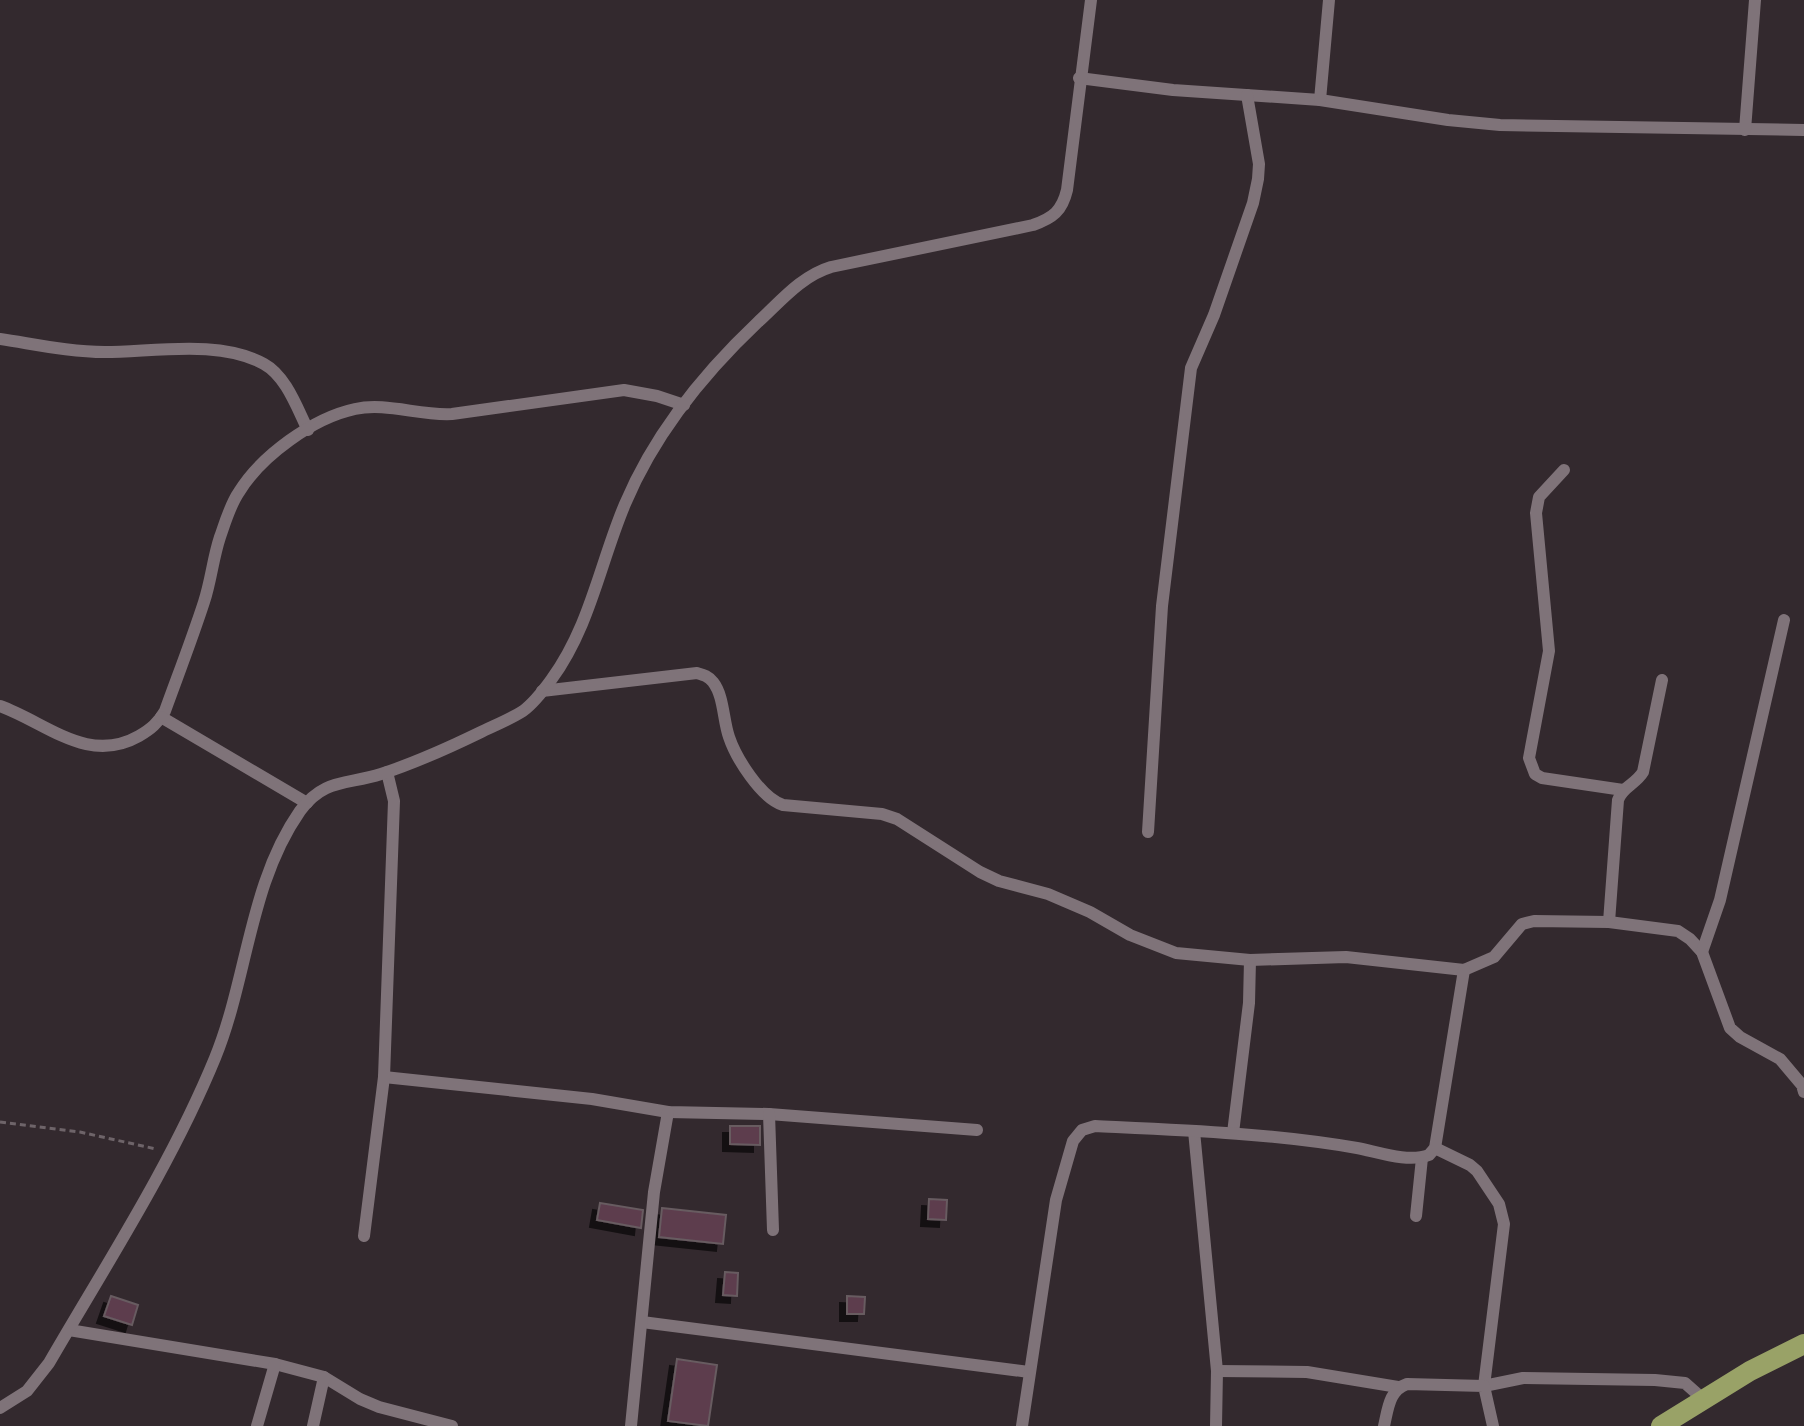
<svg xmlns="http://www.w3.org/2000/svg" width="1804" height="1426" viewBox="0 0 1804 1426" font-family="Rubik,sans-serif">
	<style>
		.building { fill: #5d3c4d; stroke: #675b61; stroke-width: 2; filter: url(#shadow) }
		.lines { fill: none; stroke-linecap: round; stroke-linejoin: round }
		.path { stroke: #6e6469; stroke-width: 3; stroke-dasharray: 6 4; stroke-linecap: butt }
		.minor { stroke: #7f7379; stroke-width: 12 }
		.primary { stroke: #99a267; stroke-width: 20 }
	</style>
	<defs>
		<filter id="shadow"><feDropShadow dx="-7" dy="7" stdDeviation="0" flood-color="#0009"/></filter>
	</defs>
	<rect width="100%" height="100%" fill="#33292e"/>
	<g class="building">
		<polygon points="730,1126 760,1126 760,1145 730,1144"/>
		<polygon points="929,1199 947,1200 946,1220 928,1219"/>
		<polygon points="600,1203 643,1210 641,1228 597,1220"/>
		<polygon points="662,1208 726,1215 723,1244 659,1237"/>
		<polygon points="725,1272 738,1273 737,1296 723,1295"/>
		<polygon points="111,1296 138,1305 132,1325 104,1316"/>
		<polygon points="847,1296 865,1297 864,1314 847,1314"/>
		<polygon points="677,1359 717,1365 708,1426 668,1421"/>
	</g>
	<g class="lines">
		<polyline class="path" points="0,1122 80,1132 156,1149"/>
		<g class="minor">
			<polyline points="1079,78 1173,90 1320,100 1448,120 1500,125 1804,130"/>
			<polyline points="1320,100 1329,0"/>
			<polyline points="1745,130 1755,0"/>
			<path d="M0,339C34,344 70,352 105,352C152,352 220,339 264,364C286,376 297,408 308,430"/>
			<polyline points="1564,470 1539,497 1536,513 1549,651 1529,758 1535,774 1542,778 1623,790"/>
			<path d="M542,691L697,673C704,675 708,676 713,682C724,696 723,720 729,737C736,758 761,798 783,805L882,814L897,819L980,872L999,881L1048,894L1090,912L1130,935L1176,953L1250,960L1346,957L1464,970L1494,957L1522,924L1534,921L1609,922L1678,931L1690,939L1702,952L1730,1028L1740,1037L1780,1059L1802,1085L1804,1092"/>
			<path d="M0,706C47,723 88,765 139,736C151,729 158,723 165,711C178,675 192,639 204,602C211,581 213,558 220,537C225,523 230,505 239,492C261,456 313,418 355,409C386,402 420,416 452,414L624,390L657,396L684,405"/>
			<polyline points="161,717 307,803"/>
			<polyline points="1148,832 1162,606 1191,368 1214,315 1253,203 1258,179 1259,164 1247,95"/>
			<path d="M1609,922L1618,800C1622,787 1636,784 1643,772L1662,680"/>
			<polyline points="1702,952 1720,900 1784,620"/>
			<polyline points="384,1077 592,1099 668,1112 769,1114 977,1130"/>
			<polyline points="769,1114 773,1230"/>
			<polyline points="1194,1131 1217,1371 1216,1426"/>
			<polyline points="1233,1133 1249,1003 1250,960"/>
			<polyline points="1435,1148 1470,1165 1477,1171 1499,1204 1504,1224 1484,1386 1523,1378 1655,1380 1685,1383 1703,1399"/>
			<polyline points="1416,1216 1422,1158"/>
			<polyline points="364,1236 384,1077 394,801 387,772"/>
			<polyline points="642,1322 1029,1372"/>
			<polyline points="69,1330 275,1364 324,1377 360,1399 379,1407 452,1426"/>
			<polyline points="1217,1371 1307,1372 1398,1387"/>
			<path d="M0,1408L27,1391L49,1363C107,1263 171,1165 215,1058C248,977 249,884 300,811C324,778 347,785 381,774C415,763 446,749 479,733C493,726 509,720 523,711C534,703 543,691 551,680C590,627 600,563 625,504C654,435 704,373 758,322C780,302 801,276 831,267L1033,225C1053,218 1062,211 1067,190L1091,0"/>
			<polyline points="257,1426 275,1364"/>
			<polyline points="313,1426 324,1377"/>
			<polyline points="631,1426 654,1192 668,1112"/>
			<path d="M1022,1426L1056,1200L1073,1141L1082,1130L1095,1126C1182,1130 1270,1133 1357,1148C1378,1152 1408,1163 1429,1155L1435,1148L1464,970"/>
			<path d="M1384,1426C1388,1409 1389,1390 1407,1384L1484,1386L1493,1426"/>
		</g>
		<polyline class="primary" points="1661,1426 1750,1371 1804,1344"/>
	</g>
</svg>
